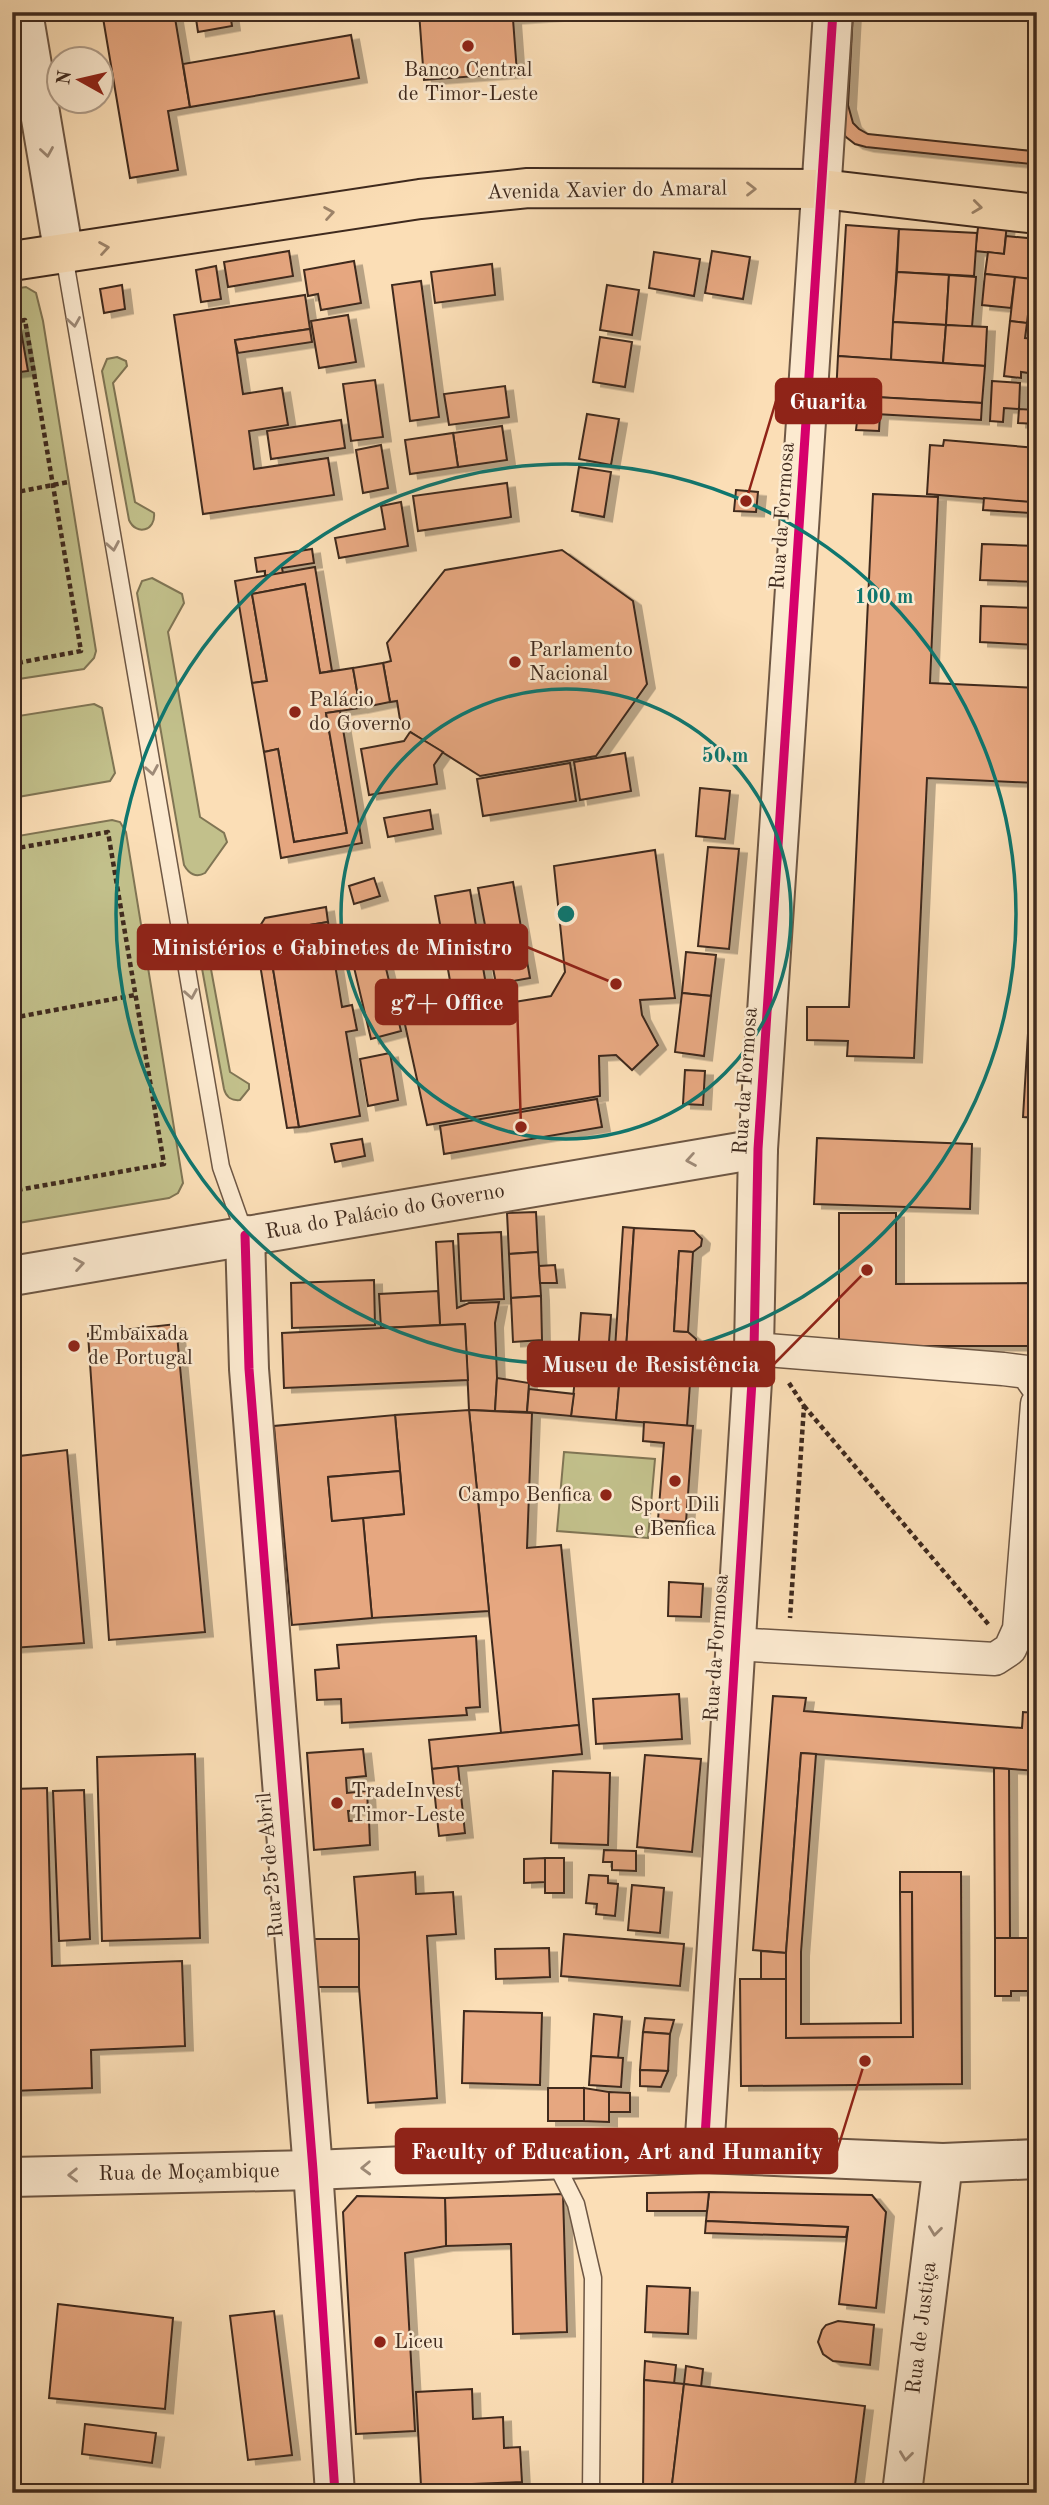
<svg xmlns="http://www.w3.org/2000/svg" width="1049" height="2505" viewBox="0 0 1049 2505" font-family="'Old Standard TT',serif">
	<style>
		.green { fill: #c2c08b; stroke: #807554; stroke-width: 2 }
		.building { fill: #e6a780; stroke: #3f2a1e; stroke-width: 2; filter: url(#shadow) }
		.lines { fill: none; stroke-linecap: round; stroke-linejoin: round }
		.service-casing { stroke: #6e5744; stroke-width: 19 }
		.minor-casing { stroke: #6e5744; stroke-width: 35 }
		.tertiary-casing { stroke: #6e5744; stroke-width: 42 }
		.primary-casing { stroke: #3f2a1e; stroke-width: 42 }
		.path { stroke: #3f2a1e; stroke-width: 4.5; stroke-dasharray: 5 3.5; stroke-linecap: butt }
		.service { stroke: #fcead0; stroke-width: 16 }
		.minor { stroke: #fcead0; stroke-width: 32 }
		.tertiary { stroke: #fcead0; stroke-width: 38 }
		.primary { stroke: #fbdeb6; stroke-width: 38 }
		.cycleway-casing { stroke: #fcead0; stroke-width: 13 }
		.cycleway { stroke: #d6006c; stroke-width: 9 }
		.oneway { stroke: #9e8a77 }
		.oneway2 { stroke: #9d846a }
		.ring { fill: none; stroke: #0f766e; stroke-width: 3.5 }
		.poi-dot { fill: #8f2418; stroke: #fcead0; stroke-width: 2.5 }
		.labels { text-anchor: middle; dominant-baseline: central; stroke-width: 5; stroke-linejoin: round; paint-order: stroke }
		.poi-label { font-size: 21px; fill: #3f2a1e; stroke: #fcead0; text-anchor: start }
		.street-label { font-size: 21px; fill: #3f2a1e; stroke: #fcead0 }
		.centre { fill: #0f766e; stroke: #fcead0; stroke-width: 3.5 }
		.ring-label { font-size: 21px; text-anchor: middle; font-weight: bold; fill: #0f766e; stroke: #fcead0; stroke-width: 5; stroke-linejoin: round; paint-order: stroke }
		.leader { fill: none; stroke: #8f2418; stroke-width: 2.5 }
		.callout-dot { fill: #8f2418; stroke: #fcead0; stroke-width: 2.5 }
		.callout { fill: #8f2418; stroke: #8f2418; stroke-width: 2.5 }
		.callout-label { font-size: 23px; text-anchor: middle; font-weight: bold; fill: #fff }
	</style>
	<defs>
		<filter id="shadow"><feDropShadow dx="8" dy="4.5" stdDeviation="0" flood-color="#0004"/></filter>
	</defs>
	<rect width="100%" height="100%" fill="#fbdeb6"/>
	<filter id="stains"><feTurbulence type="fractalNoise" baseFrequency=".00286" numOctaves="4"/><feColorMatrix values="0 0 0 0 .2 0 0 0 0 .09 0 0 0 0 .02 0 0 0 .5 -.17"/></filter>
	<radialGradient id="worn" r=".72"><stop offset=".6" stop-color="#630" stop-opacity="0"/><stop offset="1" stop-color="#630" stop-opacity=".3"/></radialGradient>
	<g class="green">
		<polygon points="26,287 36,293 43,321 96,651 94,658 84,669 12,680 12,289"/>
		<path d="M117,357L126,361L127,366L113,383L135,502L154,513C156,531 136,536 129,520L102,371L107,359Z"/>
		<path d="M152,578L182,594L184,603L168,632L200,817L224,833L227,842L205,873C196,878 189,874 184,865L137,593L142,581Z"/>
		<polygon points="94,704 102,708 115,773 110,781 12,798 12,717"/>
		<polygon points="112,820 120,822 126,832 183,1183 178,1193 169,1198 12,1224 12,837"/>
		<path d="M211,926L222,935L208,953L230,1072L249,1084V1089L240,1100C232,1101 226,1097 224,1089L197,941L201,929Z"/>
		<polygon points="564,1452 655,1459 648,1538 557,1531"/>
	</g>
	<g class="building">
		<polygon points="102,12 174,12 190,107 168,111 178,170 130,178"/>
		<polygon points="195,12 230,12 232,26 198,32"/>
		<polygon points="419,12 554,12 555,16 513,19 517,73 424,80"/>
		<polygon points="840,12 853,12 848,105 853,123 859,129 868,134 1032,151 1031,164 866,147 855,144 846,137 839,127"/>
		<polygon points="351,35 359,78 190,107 183,64"/>
		<polygon points="979,220 1007,223 1004,254 975,251"/>
		<polygon points="846,225 899,229 891,360 838,356"/>
		<polygon points="899,229 977,233 974,276 897,272"/>
		<polygon points="1006,236 1037,239 1036,280 985,274 988,252 1004,254"/>
		<polygon points="289,251 293,276 228,287 224,262"/>
		<polygon points="712,251 750,257 743,299 705,293"/>
		<polygon points="654,252 700,259 694,296 649,288"/>
		<polygon points="354,261 361,303 321,310 318,294 308,296 304,270"/>
		<polygon points="492,264 495,295 435,303 431,272"/>
		<polygon points="216,266 221,299 201,302 196,270"/>
		<polygon points="897,272 949,275 946,325 893,322"/>
		<polygon points="985,274 1015,277 1011,308 982,305"/>
		<polygon points="949,275 976,277 972,327 946,325"/>
		<polygon points="1015,277 1032,279 1027,323 1010,321"/>
		<polygon points="421,281 439,417 410,421 392,285"/>
		<polygon points="122,285 125,309 104,313 100,289"/>
		<polygon points="607,285 639,290 632,335 600,330"/>
		<polygon points="305,295 310,329 235,340 243,394 282,388 288,425 249,431 254,469 328,458 334,495 203,514 174,315"/>
		<polygon points="348,315 356,362 319,368 311,321"/>
		<polygon points="1010,321 1027,323 1025,338 1037,339 1036,374 1021,372 1021,378 1004,376"/>
		<polygon points="893,322 946,325 943,363 891,360"/>
		<polygon points="20,325 28,371 12,373 12,327"/>
		<polygon points="946,325 987,327 985,366 943,363"/>
		<polygon points="310,329 312,342 238,353 235,340"/>
		<polygon points="600,337 632,342 625,387 593,382"/>
		<polygon points="838,356 985,366 982,403 836,395"/>
		<polygon points="375,380 383,437 351,441 343,384"/>
		<polygon points="992,381 1020,383 1019,409 1004,408 1003,422 990,421"/>
		<polygon points="505,386 509,417 449,425 444,394"/>
		<polygon points="1036,393 1037,424 1018,423 1019,409 1035,410"/>
		<polygon points="858,396 982,403 981,420 858,413"/>
		<polygon points="858,413 880,414 879,431 856,430"/>
		<polygon points="587,414 619,419 611,465 579,459"/>
		<polygon points="341,420 345,448 271,459 267,431"/>
		<polygon points="502,426 507,460 458,467 453,433"/>
		<polygon points="453,433 458,467 410,474 405,440"/>
		<polygon points="944,440 1037,448 1037,503 927,494 930,445 943,446"/>
		<polygon points="381,445 388,488 363,493 356,450"/>
		<polygon points="579,467 611,472 604,517 572,511"/>
		<polygon points="507,483 511,517 418,531 413,496"/>
		<polygon points="736,490 758,492 756,512 734,511"/>
		<polygon points="873,494 938,497 930,683 1037,688 1037,783 927,778 914,1058 847,1056 848,1041 807,1040 807,1007 849,1007"/>
		<polygon points="984,498 1031,502 1030,513 983,510"/>
		<polygon points="401,502 408,546 339,558 335,538 385,529 381,506"/>
		<polygon points="982,544 1037,546 1037,582 980,580"/>
		<polygon points="312,549 314,563 282,568 283,573 265,576 265,571 257,572 255,558"/>
		<polygon points="562,550 633,601 647,684 596,756 480,776 401,726 397,701 390,702 383,663 391,661 387,643 445,570"/>
		<polygon points="315,567 332,671 320,673 305,584 252,594 267,681 252,683 235,581"/>
		<polygon points="305,584 320,673 353,668 360,708 326,713 347,833 294,842 278,749 264,752 252,683 267,681 252,594"/>
		<polygon points="981,606 1037,608 1037,645 980,642"/>
		<polygon points="383,663 390,702 360,708 353,668"/>
		<polygon points="340,711 362,843 281,858 264,752 278,749 294,842 347,833 326,713"/>
		<polygon points="410,732 443,752 434,765 437,784 369,795 361,749 404,741"/>
		<polygon points="625,753 631,791 580,800 574,762"/>
		<polygon points="570,763 576,801 483,816 477,779"/>
		<polygon points="700,788 730,791 725,839 696,836"/>
		<polygon points="430,810 433,829 388,837 384,818"/>
		<polygon points="708,847 739,849 729,949 698,946"/>
		<polygon points="655,850 675,998 640,1000 642,1015 658,1045 632,1070 616,1055 599,1056 600,1096 427,1125 404,1020 551,996 565,972 554,866"/>
		<polygon points="374,878 380,896 354,904 349,886"/>
		<polygon points="513,882 530,978 496,984 478,888"/>
		<polygon points="470,890 486,985 452,992 435,896"/>
		<polygon points="326,907 328,922 267,932 299,1127 287,1128 255,934 265,918"/>
		<polygon points="328,922 342,1007 352,1005 357,1030 346,1032 360,1116 299,1127 267,932"/>
		<polygon points="1034,933 1037,933 1037,1118 1023,1117"/>
		<polygon points="378,935 401,1031 371,1039 348,942"/>
		<polygon points="686,952 716,955 711,996 682,993"/>
		<polygon points="682,993 711,996 704,1056 675,1052"/>
		<polygon points="390,1053 398,1100 368,1106 360,1059"/>
		<polygon points="685,1070 705,1071 703,1105 683,1104"/>
		<polygon points="597,1099 602,1127 444,1154 440,1126"/>
		<polygon points="817,1138 972,1144 970,1209 814,1204"/>
		<polygon points="362,1139 365,1156 335,1162 331,1144"/>
		<polygon points="536,1212 538,1252 509,1254 507,1213"/>
		<polygon points="839,1213 896,1213 896,1284 1037,1283 1037,1346 839,1346"/>
		<polygon points="623,1227 634,1228 626,1350 615,1349"/>
		<polygon points="634,1228 694,1231 702,1239 701,1246 693,1252 679,1251 674,1331 688,1332 696,1339 696,1347 687,1354 626,1350"/>
		<polygon points="501,1232 504,1299 461,1301 458,1234"/>
		<polygon points="453,1241 457,1308 469,1303 499,1302 495,1323 497,1378 495,1411 469,1410 465,1324 440,1325 436,1242"/>
		<polygon points="679,1251 693,1252 688,1332 674,1331"/>
		<polygon points="538,1252 541,1296 511,1298 509,1254"/>
		<polygon points="555,1265 557,1283 540,1283 539,1266"/>
		<polygon points="374,1280 375,1325 292,1328 291,1283"/>
		<polygon points="438,1291 440,1325 381,1328 379,1294"/>
		<polygon points="541,1296 542,1340 513,1342 511,1298"/>
		<polygon points="581,1313 611,1315 608,1355 578,1353"/>
		<polygon points="176,1324 205,1632 109,1640 88,1334"/>
		<polygon points="465,1324 468,1380 284,1388 282,1333"/>
		<polygon points="577,1360 621,1364 616,1420 571,1416"/>
		<polygon points="621,1364 691,1369 687,1426 616,1420"/>
		<polygon points="497,1378 529,1383 527,1412 495,1411"/>
		<polygon points="529,1389 574,1394 571,1416 527,1412"/>
		<polygon points="469,1410 532,1413 527,1548 561,1545 579,1725 501,1733"/>
		<polygon points="469,1410 489,1611 372,1618 363,1518 404,1514 395,1415"/>
		<polygon points="395,1415 400,1471 328,1477 332,1521 363,1518 372,1618 292,1625 274,1426"/>
		<polygon points="644,1422 693,1426 686,1522 658,1520 664,1443 643,1441"/>
		<polygon points="67,1450 84,1643 12,1648 12,1457"/>
		<polygon points="400,1471 404,1514 332,1521 328,1477"/>
		<polygon points="669,1582 703,1584 701,1617 668,1616"/>
		<polygon points="476,1636 480,1707 466,1708 467,1715 342,1723 341,1699 317,1700 315,1670 339,1668 337,1645"/>
		<polygon points="679,1694 682,1739 596,1744 593,1699"/>
		<polygon points="773,1696 806,1698 804,1711 1022,1728 1023,1712 1037,1713 1037,1771 801,1753 786,1953 753,1950"/>
		<polygon points="579,1725 582,1754 432,1769 429,1740"/>
		<polygon points="363,1749 366,1776 346,1778 347,1793 367,1791 368,1810 348,1811 349,1821 369,1820 370,1845 314,1850 307,1753"/>
		<polygon points="801,1753 816,1754 801,1952 801,2024 901,2023 900,1892 912,1892 913,2037 786,2038 786,1953"/>
		<polygon points="195,1754 200,1938 102,1941 97,1757"/>
		<polygon points="645,1755 701,1759 692,1852 637,1847"/>
		<polygon points="458,1766 465,1833 439,1836 432,1769"/>
		<polygon points="994,1768 1009,1769 1010,1938 995,1938"/>
		<polygon points="553,1771 610,1773 608,1845 551,1843"/>
		<polygon points="47,1788 52,1966 182,1961 185,2046 91,2050 92,2088 12,2091 12,1789"/>
		<polygon points="84,1790 90,1939 59,1941 53,1791"/>
		<polygon points="604,1850 636,1851 636,1871 612,1870 612,1862 603,1862"/>
		<polygon points="545,1858 545,1882 524,1883 524,1859"/>
		<rect x="545" y="1858" width="19" height="35"/>
		<polygon points="415,1872 416,1894 453,1892 456,1934 427,1936 437,2098 368,2103 359,1987 359,1939 354,1877"/>
		<polygon points="900,1872 961,1872 962,2084 741,2086 740,1979 786,1979 786,2038 913,2037 912,1892 900,1892"/>
		<polygon points="589,1875 608,1876 608,1883 618,1884 615,1916 596,1914 597,1904 586,1903"/>
		<polygon points="632,1885 664,1888 660,1933 628,1930"/>
		<polygon points="564,1934 684,1944 680,1986 561,1976"/>
		<polygon points="995,1938 1037,1938 1037,1991 1011,1991 1011,1996 995,1996"/>
		<rect x="314" y="1939" width="45" height="48"/>
		<polygon points="549,1948 550,1977 496,1979 495,1949"/>
		<polygon points="761,1951 786,1953 786,1979 761,1979"/>
		<polygon points="464,2011 542,2013 540,2085 462,2083"/>
		<polygon points="594,2014 622,2017 618,2058 591,2056"/>
		<polygon points="645,2018 674,2020 670,2034 643,2032"/>
		<polygon points="643,2032 670,2034 668,2071 640,2070"/>
		<polygon points="591,2056 623,2058 621,2087 589,2085"/>
		<polygon points="640,2070 668,2071 661,2087 640,2086"/>
		<rect x="548" y="2088" width="36" height="33"/>
		<polygon points="584,2088 609,2092 609,2122 584,2121"/>
		<polygon points="609,2092 630,2093 630,2112 609,2112"/>
		<polygon points="709,2192 872,2195 886,2212 876,2308 839,2304 848,2227 706,2221"/>
		<polygon points="709,2192 707,2211 647,2211 647,2193"/>
		<polygon points="563,2194 567,2332 513,2334 511,2244 446,2246 445,2198"/>
		<polygon points="357,2196 445,2198 446,2246 405,2253 415,2431 356,2434 343,2212"/>
		<polygon points="706,2221 848,2227 846,2237 705,2233"/>
		<polygon points="647,2286 690,2288 688,2334 645,2332"/>
		<polygon points="58,2304 173,2318 165,2409 49,2398"/>
		<polygon points="274,2311 292,2455 248,2460 230,2316"/>
		<polygon points="838,2321 874,2325 870,2365 833,2361 823,2354 818,2342 822,2330 826,2325"/>
		<polygon points="645,2361 676,2365 674,2384 644,2380"/>
		<polygon points="686,2366 703,2369 701,2387 684,2384"/>
		<polygon points="644,2380 684,2384 671,2493 643,2493"/>
		<polygon points="684,2384 865,2406 854,2493 671,2493"/>
		<polygon points="472,2389 473,2419 503,2417 504,2448 520,2447 522,2482 421,2486 416,2392"/>
		<polygon points="85,2424 156,2433 152,2463 82,2454"/>
		<polygon points="522,2485 522,2493 429,2493 429,2491"/>
	</g>
	<g class="lines">
		<defs>
			<g id="service">
				<polyline points="64,255 221,1167 245,1235"/>
				<polyline points="554,2160 576,2204 593,2278 591,2493"/>
			</g>
			<g id="minor">
				<polyline points="754,1349 1003,1369 1027,1372 1037,1386"/>
				<polyline points="734,1644 995,1659 1010,1649 1019,1629 1037,1404"/>
			</g>
			<g id="tertiary">
				<polyline points="23,12 64,255"/>
				<polyline points="245,1235 249,1369 313,2170 335,2493"/>
				<polyline points="12,1276 758,1149"/>
				<polyline points="704,2153 754,1349 758,1149 833,12"/>
				<polyline points="12,2177 313,2170 704,2153 943,2163 1037,2159"/>
				<polyline points="902,2493 943,2163"/>
			</g>
			<polyline id="primary" points="12,261 420,199 528,188 822,189 1037,214"/>
		</defs>
		<use href="#service" class="service-casing"/>
		<use href="#minor" class="minor-casing"/>
		<use href="#tertiary" class="tertiary-casing"/>
		<use href="#primary" class="primary-casing"/>
		<g class="path">
			<polyline points="12,322 25,320 81,651 12,664"/>
			<polyline points="12,493 68,482"/>
			<polyline points="12,849 108,832 164,1164 12,1191"/>
			<polyline points="12,1018 135,995"/>
			<polyline points="789,1383 804,1406 790,1618"/>
			<polyline points="804,1406 989,1625"/>
		</g>
		<use href="#service" class="service"/>
		<use href="#minor" class="minor"/>
		<use href="#tertiary" class="tertiary"/>
		<use href="#primary" class="primary"/>
		<defs>
			<g id="cycleway">
				<polyline points="245,1235 249,1369 313,2170 335,2493"/>
				<polyline points="704,2153 754,1349 758,1149 833,12"/>
			</g>
		</defs>
		<use href="#cycleway" class="cycleway-casing"/>
		<use href="#cycleway" class="cycleway"/>
	</g>
	<defs><path id="oneway-chevron" d="M-2-3.5L2.5 0L-2 3.5" fill="none" stroke-width="1.6" stroke-linecap="round" stroke-linejoin="round" transform="scale(1.75)"/></defs>
	<g class="oneway">
		<use href="#oneway-chevron" transform="translate(47 152) rotate(81)"/>
		<use href="#oneway-chevron" transform="translate(74 322) rotate(81)"/>
		<use href="#oneway-chevron" transform="translate(113 546) rotate(80)"/>
		<use href="#oneway-chevron" transform="translate(152 770) rotate(80)"/>
		<use href="#oneway-chevron" transform="translate(191 994) rotate(80)"/>
		<use href="#oneway-chevron" transform="translate(691 1160) rotate(170)"/>
		<use href="#oneway-chevron" transform="translate(79 1264) rotate(-10)"/>
		<use href="#oneway-chevron" transform="translate(366 2168) rotate(178)"/>
		<use href="#oneway-chevron" transform="translate(73 2175) rotate(179)"/>
		<use href="#oneway-chevron" transform="translate(935 2231) rotate(97)"/>
		<use href="#oneway-chevron" transform="translate(906 2456) rotate(97)"/>
	</g>
	<g class="oneway2">
		<use href="#oneway-chevron" transform="translate(751 189)"/>
		<use href="#oneway-chevron" transform="translate(977 207) rotate(7)"/>
		<use href="#oneway-chevron" transform="translate(329 213) rotate(-9)"/>
		<use href="#oneway-chevron" transform="translate(104 248) rotate(-9)"/>
	</g>
	<g class="ring">
		<circle cx="566" cy="914" r="225"/>
		<circle cx="566" cy="914" r="450"/>
	</g>
	<g class="poi-dot">
		<circle cx="468" cy="46" r="7"/>
		<circle cx="515" cy="662" r="7"/>
		<circle cx="295" cy="712" r="7"/>
		<circle cx="74" cy="1346" r="7"/>
		<circle cx="675" cy="1481" r="7"/>
		<circle cx="606" cy="1495" r="7"/>
		<circle cx="337" cy="1803" r="7"/>
		<circle cx="380" cy="2342" r="7"/>
	</g>
	<g class="labels">
		<g class="poi-label">
			<text x="468" y="70" text-anchor="middle">Banco Central<tspan x="468" dy="24">de Timor-Leste</tspan></text>
			<text x="529" y="650">Parlamento<tspan x="529" dy="24">Nacional</tspan></text>
			<text x="309" y="700">Palácio<tspan x="309" dy="24">do Governo</tspan></text>
			<text x="88" y="1334">Embaixada<tspan x="88" dy="24">de Portugal</tspan></text>
			<text x="592" y="1495" text-anchor="end">Campo Benfica</text>
			<text x="675" y="1505" text-anchor="middle">Sport Dili<tspan x="675" dy="24">e Benfica</tspan></text>
			<text x="351" y="1791">TradeInvest<tspan x="351" dy="24">Timor-Leste</tspan></text>
			<text x="394" y="2342">Liceu</text>
		</g>
		<g class="street-label">
			<text transform="translate(607 191) rotate(-1)">Avenida Xavier do Amaral</text>
			<text transform="translate(783 516) rotate(-86)">Rua da Formosa</text>
			<text transform="translate(746 1081) rotate(-86)">Rua da Formosa</text>
			<text transform="translate(385 1212) rotate(-10)">Rua do Palácio do Governo</text>
			<text transform="translate(717 1648) rotate(-86)">Rua da Formosa</text>
			<text transform="translate(271 1865) rotate(-95)">Rua 25 de Abril</text>
			<text transform="translate(189 2173) rotate(-1)">Rua de Moçambique</text>
			<text transform="translate(922 2328) rotate(-83)">Rua de Justiça</text>
		</g>
	</g>
	<circle cx="566" cy="914" r="10" class="centre"/>
	<g class="ring-label">
		<text x="884" y="603">100 m</text>
		<text x="725" y="762">50 m</text>
	</g>
	<path class="leader" d="M746 501L776 401M616 984L527 947M521 1127L517 1002M867 1270L774 1364M865 2061L837 2151"/>
	<g class="callout-dot">
		<circle cx="746" cy="501" r="7"/>
		<circle cx="616" cy="984" r="7"/>
		<circle cx="521" cy="1127" r="7"/>
		<circle cx="867" cy="1270" r="7"/>
		<circle cx="865" cy="2061" r="7"/>
	</g>
	<g class="callout">
		<rect x="776" y="379" width="105" height="44" rx="7"/>
		<rect x="138" y="925" width="389" height="44" rx="7"/>
		<rect x="376" y="980" width="141" height="44" rx="7"/>
		<rect x="528" y="1342" width="246" height="44" rx="7"/>
		<rect x="396" y="2129" width="441" height="44" rx="7"/>
	</g>
	<g class="callout-label">
		<text x="828" y="409">Guarita</text>
		<text x="332" y="955">Ministérios e Gabinetes de Ministro</text>
		<text x="447" y="1010">g7+ Office</text>
		<text x="651" y="1372">Museu de Resistência</text>
		<text x="617" y="2159">Faculty of Education, Art and Humanity</text>
	</g>
	<rect width="1049" height="2505" fill="none" stroke="#fbdeb6" stroke-width="42"/>
	<rect x="14" y="14" width="1021" height="2477" fill="none" stroke="#3f2a1e" stroke-width="3.5"/>
	<rect x="21" y="21" width="1007" height="2463" fill="none" stroke="#3f2a1e" stroke-width="2"/>
	<g transform="translate(80 80) rotate(278)"><circle r="33" fill="#fcead0" stroke="#b09d89" stroke-width="2"/>
	<path d="M0-5L12 26L0 18L-12 26Z" fill="#8f2418"/>
	<text y="-10" font-size="19" font-weight="bold" text-anchor="middle" fill="#3f2a1e">N</text>
	</g>
	<rect width="100%" height="100%" filter="url(#stains)"/>
	<rect width="100%" height="100%" fill="url(#worn)"/>
</svg>
